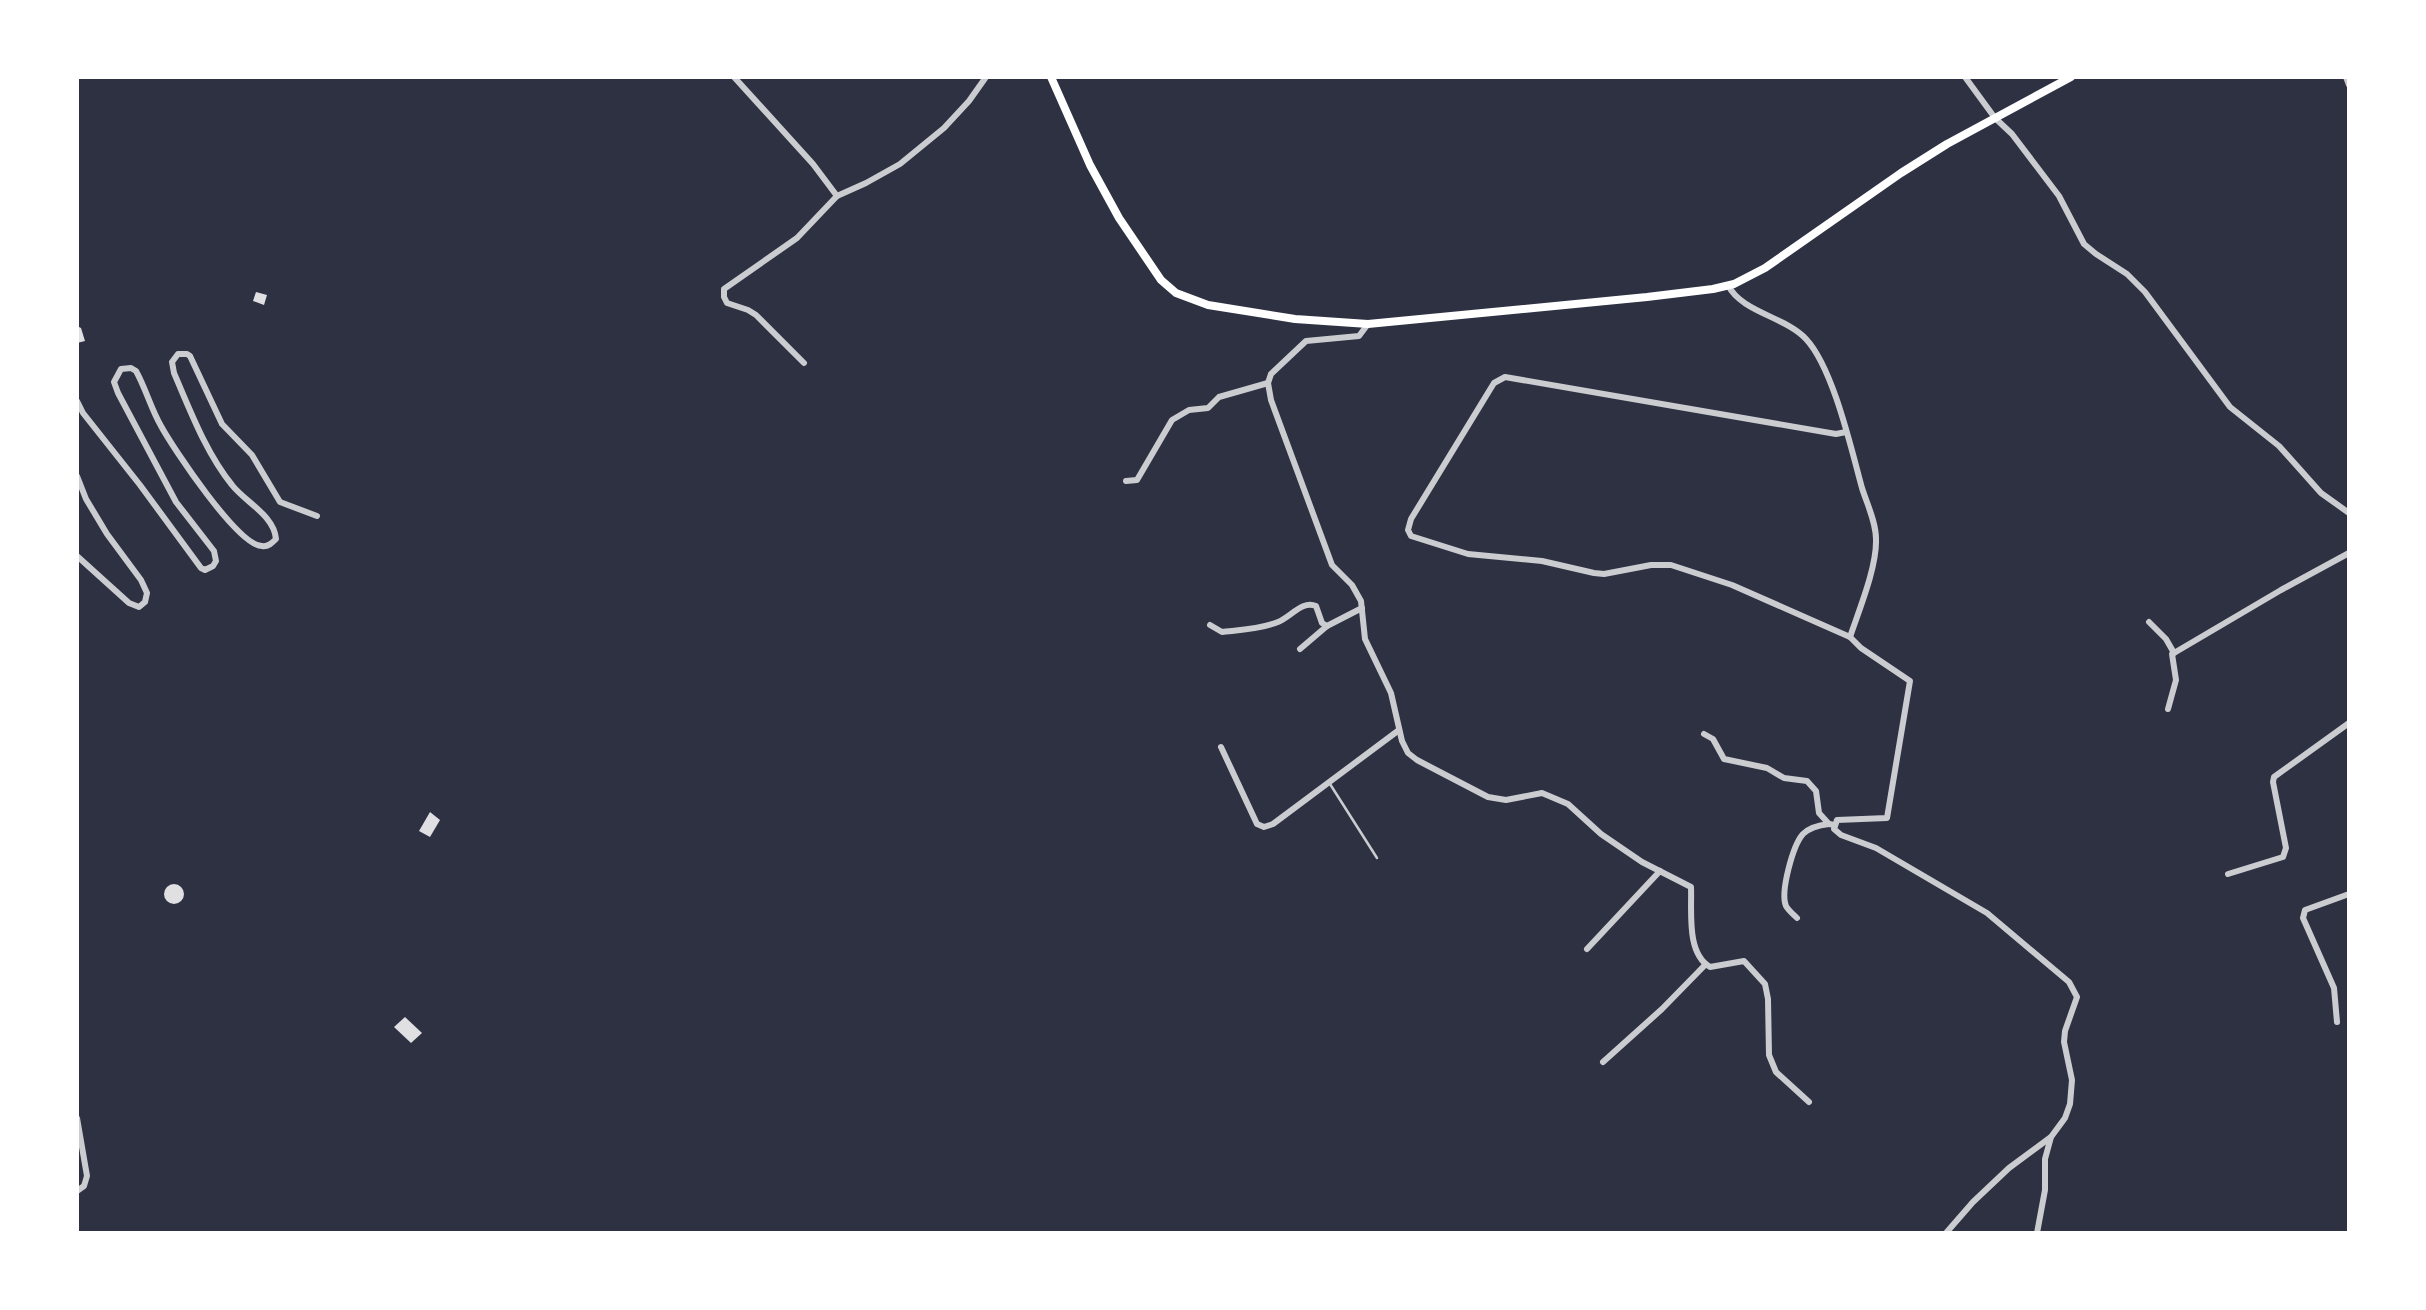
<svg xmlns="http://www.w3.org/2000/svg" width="2426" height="1310" viewBox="0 0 2426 1310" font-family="'PT Sans',sans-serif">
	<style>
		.building { fill: #e0e0e3 }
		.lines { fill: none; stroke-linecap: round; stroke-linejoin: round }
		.service { stroke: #caccd0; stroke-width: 2.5 }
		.minor { stroke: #caccd0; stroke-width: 6 }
		.secondary { stroke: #fff; stroke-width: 8 }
	</style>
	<rect width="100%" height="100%" fill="#2d3142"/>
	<g class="building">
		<polygon points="256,292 267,295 264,305 253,301"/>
		<polygon points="77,326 81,328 85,341 77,343"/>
		<polygon points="430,812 440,820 430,837 419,831"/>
		<circle cx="174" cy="894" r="10"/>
		<polygon points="405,1017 422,1033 411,1043 394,1027"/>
	</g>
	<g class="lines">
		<polyline class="service" points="1330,784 1377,858"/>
		<g class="minor">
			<polyline points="734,77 813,164 837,196"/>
			<polyline points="1965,77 1995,118 2012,134 2059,196 2084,244 2096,254 2127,274 2145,292 2230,407 2279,446 2321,493 2349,513"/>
			<polyline points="2346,77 2349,85"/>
			<path d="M1728,285C1741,312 1786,317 1806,339C1833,368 1851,448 1862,488C1867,504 1876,522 1876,539C1877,567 1859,610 1850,637"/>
			<path d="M1368,324L1359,336L1306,341L1271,374L1268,383L1271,400L1332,565L1352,585L1361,601L1365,639L1391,693L1402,741L1408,753L1417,760L1488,797L1506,800L1542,793L1568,804L1601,834L1642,862L1691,887C1692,911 1686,953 1710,967L1744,961L1765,984L1768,999L1769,1055L1776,1072L1809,1102"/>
			<polyline points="804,363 756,315 748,310 727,303 724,297 724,289 797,238 837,196 866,183 900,164 944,128 969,101 986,77"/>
			<path d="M77,401L83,413L140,485L201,568L205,570L213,566L216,561L214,551L176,502L118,393L114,382L121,369L131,368L136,371C146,389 151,409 161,426C173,448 238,546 262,546C268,547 272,543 276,539C274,515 245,502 232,485C206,453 190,410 174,373L172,362L178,354H187L190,356L222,424L252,455L280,502L317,516"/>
			<polyline points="1846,432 1836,434 1505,377 1494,383 1411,519 1408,530 1411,536 1468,554 1542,561 1594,573 1604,574 1651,565 1671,565 1732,585 1850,637 1861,648 1910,681 1887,818 1837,820 1834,829 1841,835 1876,848 1987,913 2069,982 2077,997 2065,1031 2064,1042 2072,1080 2070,1104 2065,1118 2051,1137 2009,1168 1973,1202 1946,1233"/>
			<polyline points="77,476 86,499 107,534 141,580 147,593 145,602 139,607 129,603 77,556"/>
			<polyline points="1126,481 1137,480 1172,420 1189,410 1208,408 1219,397 1268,383"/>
			<polyline points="2149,622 2166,639 2174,653 2281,590 2349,553"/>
			<path d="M1210,625L1222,632C1239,630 1261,629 1278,622C1291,617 1302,600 1316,606L1322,623L1327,626"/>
			<polyline points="1300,649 1327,626 1362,608"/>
			<polyline points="2168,709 2176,680 2172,654 2174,653"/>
			<polyline points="1704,734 1713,739 1724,759 1767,768 1784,778 1807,781 1816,791 1819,813 1829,824 1834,825"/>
			<polyline points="1221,747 1257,824 1264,827 1273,824 1399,730"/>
			<polyline points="2228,874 2283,857 2286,848 2273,782 2274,777 2349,723"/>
			<path d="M1797,918C1794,915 1788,910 1786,906C1780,892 1793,845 1803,834C1810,827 1820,825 1829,824"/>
			<polyline points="1587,949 1660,871"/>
			<polyline points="2337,1022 2334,988 2303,918 2305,910 2349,894"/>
			<polyline points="1603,1062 1662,1009 1705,965"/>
			<polyline points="77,1118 87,1176 84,1186 77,1191"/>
			<polyline points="2037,1233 2045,1190 2045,1159 2051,1137"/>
		</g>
		<polyline class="secondary" points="1051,77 1090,165 1119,218 1161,280 1176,293 1208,305 1295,319 1368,324 1647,297 1713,289 1734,284 1765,268 1901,173 1947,144 2071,77"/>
	</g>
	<rect width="2426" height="1310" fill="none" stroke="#ffffff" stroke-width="158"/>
</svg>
